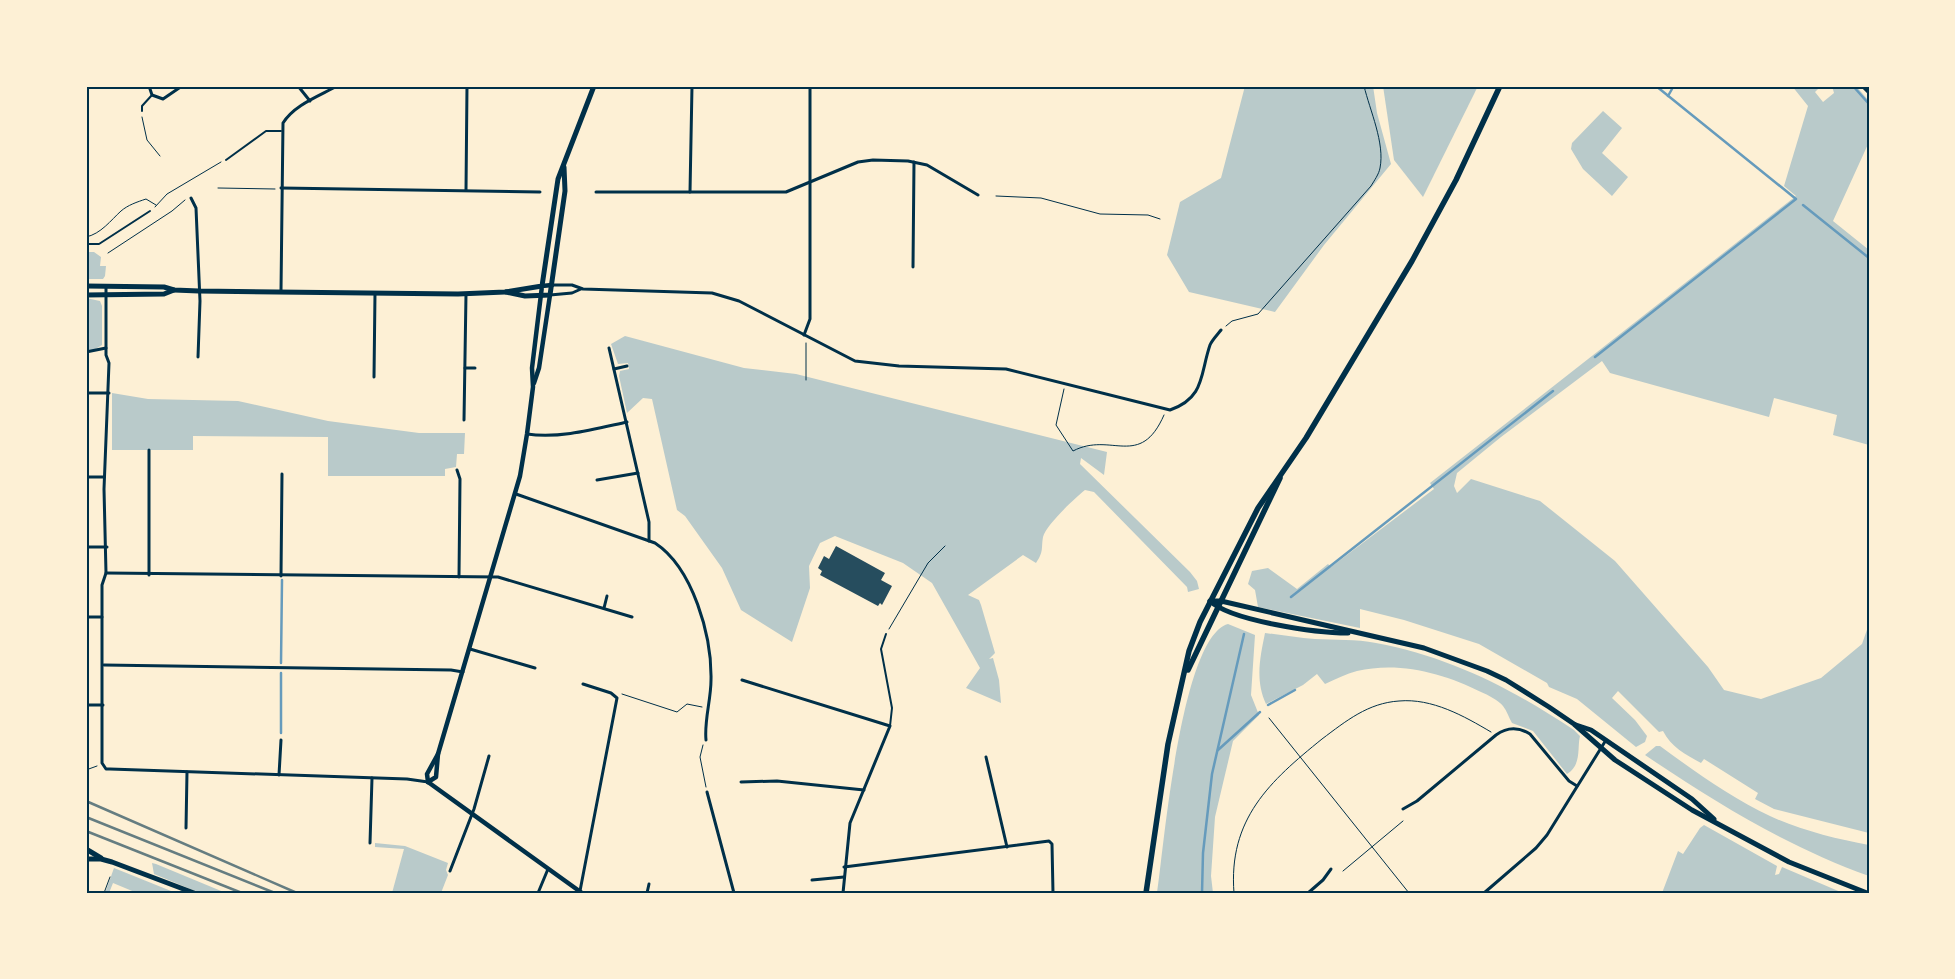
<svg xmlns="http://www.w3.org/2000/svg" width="1955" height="979" viewBox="0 0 1955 979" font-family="Ubuntu,sans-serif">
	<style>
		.green { fill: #b9caca }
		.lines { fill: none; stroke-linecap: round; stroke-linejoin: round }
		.stream { stroke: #669bbc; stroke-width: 2.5 }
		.building { fill: #264d5e }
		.path { stroke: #003049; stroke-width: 1 }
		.service { stroke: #003049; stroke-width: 2 }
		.minor { stroke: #003049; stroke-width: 3 }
		.tertiary { stroke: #003049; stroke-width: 4.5 }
		.secondary { stroke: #003049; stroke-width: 5 }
		.primary { stroke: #003049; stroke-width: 5.5 }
		.rail { stroke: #657d81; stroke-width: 2.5 }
		.neatline { fill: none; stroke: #003049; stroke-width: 2 }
	</style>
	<rect width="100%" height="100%" fill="#fdf0d5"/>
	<g class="green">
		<polygon points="1245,86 1373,86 1377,113 1391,164 1324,245 1275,312 1189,292 1167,255 1180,202 1221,178"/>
		<polygon points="1383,86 1478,86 1423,197 1394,160"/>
		<path d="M1792,86H1821L1815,92L1823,102L1834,93L1832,86H1856L1869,101V142L1833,221L1869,250V445L1833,435L1837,415L1774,398L1769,417L1610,373L1602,361L1501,437L1457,473L1454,486L1457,493L1471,479L1540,501L1615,561L1708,667L1724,690L1761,699L1821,678L1862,644L1869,624V833L1774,809L1755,799L1758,793L1704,759L1701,763C1685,754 1671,747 1663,731L1659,732L1618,691L1612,698L1635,720L1647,736L1645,742L1636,747L1577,699L1549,687L1547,683L1479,644L1404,620L1360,609V628L1258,607L1255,590L1248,584L1252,571L1268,568L1297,589L1328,564L1331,567L1434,489L1430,483L1796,196L1784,186L1808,106Z"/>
		<polygon points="1603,111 1622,128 1602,153 1628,177 1612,196 1583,169 1571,149 1572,143"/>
		<polygon points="86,252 94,252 101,257 100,266 106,266 105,276 103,279 86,279"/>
		<polygon points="86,298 100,301 102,306 102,345 94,350 86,350"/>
		<path d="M625,336L744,368L796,374L1107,452L1104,475L1081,458L1080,464L1190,572L1197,581L1199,589L1188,592L1187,587L1094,492L1085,490C1075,498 1046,525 1043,537C1041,549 1044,551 1036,563L1023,555L968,595L979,600L981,605L995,653L989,659L993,658L999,680L1001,703L966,688L980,668L932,583L903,563L835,536L820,543L809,566L810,588L792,642L741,610L722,568L685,516L677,510L652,399L643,398L627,413L619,376L620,371L629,369L628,363L618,364L611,344Z"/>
		<polygon points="112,393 148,399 238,401 328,421 419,433 465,433 464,454 457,454 456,467 445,469 445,476 328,476 328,437 193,436 193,450 112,450"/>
		<path d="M1228,624L1255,635L1251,695L1259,715L1233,741L1215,817L1211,876L1213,893H1157C1164,846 1181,637 1228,624Z"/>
		<path d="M1265,633C1282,635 1298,638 1315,639C1335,640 1356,639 1376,643C1450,657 1511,688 1574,730L1580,736C1577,747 1582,765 1567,774L1533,731L1512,723C1509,718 1507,711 1503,706C1498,700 1488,695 1481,692C1444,673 1398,661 1357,671C1346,674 1336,679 1325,684L1317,674L1303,685L1266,704C1255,680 1260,658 1265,633Z"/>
		<path d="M1656,746H1660C1694,771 1732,798 1770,816C1800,830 1836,839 1869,845V876C1788,847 1716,803 1645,755Z"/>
		<polygon points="1704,825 1777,866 1775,875 1779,874 1782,867 1843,893 1662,893 1678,851 1683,854 1700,828"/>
		<polygon points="375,843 405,846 448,863 446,870 448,875 441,893 392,893 404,849 375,847"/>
		<polygon points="152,863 156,864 226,893 200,893 154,874"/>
		<polygon points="114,868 176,893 137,893 113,883 109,893 105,893"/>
	</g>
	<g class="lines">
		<g class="stream">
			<polyline points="1853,86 1869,104"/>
			<polyline points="1668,96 1672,89 1671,86"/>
			<polyline points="1803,205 1869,258"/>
			<polyline points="1595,357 1796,199 1656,86"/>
			<polyline points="1291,597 1553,391"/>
			<polyline points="281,663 282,580"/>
			<polyline points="1268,705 1295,690"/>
			<polyline points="281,733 281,673"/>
			<polyline points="1218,750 1260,712"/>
			<polyline points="1202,893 1203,853 1212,774 1244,634"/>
		</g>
	</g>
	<polygon class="building" points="836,546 885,573 881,580 892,586 882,605 880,603 878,606 820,575 822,571 818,568 824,556 829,559"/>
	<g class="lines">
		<g class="path">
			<polyline points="142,117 147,140 160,156"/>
			<polyline points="218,188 275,189"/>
			<polyline points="996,196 1041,198 1100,214 1148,215 1160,219"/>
			<polyline points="155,207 167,194 221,162"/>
			<path d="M86,237C101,234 111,220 121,211C128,205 137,202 146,199L156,205"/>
			<polyline points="108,253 172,211 185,200"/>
			<path d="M1226,326L1232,321L1258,314L1371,186C1374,181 1379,174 1380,168C1385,143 1370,111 1364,86"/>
			<polyline points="806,380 806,343"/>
			<path d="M1064,389L1056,425L1073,451C1111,431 1140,470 1164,415"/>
			<polyline points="889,629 928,563 945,546"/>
			<polyline points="622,694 677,712 687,704 702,707"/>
			<polyline points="1269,718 1409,893"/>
			<polyline points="703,745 700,757 706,787"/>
			<polyline points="86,770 97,766"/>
			<polyline points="1343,871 1403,821"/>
			<polyline points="104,893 110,877"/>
			<path d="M1234,893C1228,819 1270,781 1322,739C1346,721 1368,703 1399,701C1432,698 1464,716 1491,732"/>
		</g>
		<g class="service">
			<polyline points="142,111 142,106 152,95"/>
			<polyline points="226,160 266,131 281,131"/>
			<polyline points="86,244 99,244 150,211"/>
			<polyline points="886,634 881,649 892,708 890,726"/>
		</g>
		<g class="minor">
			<polyline points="149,86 152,95 163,99 182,86"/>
			<polyline points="298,86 310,101"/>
			<polyline points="1862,86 1869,93"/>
			<polyline points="281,188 540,192"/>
			<polyline points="466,190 467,86"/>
			<polyline points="596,192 786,192 858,162 873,160 908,161 927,165 978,195"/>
			<polyline points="690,192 692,86"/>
			<polyline points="191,198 196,208 200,301 198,357"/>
			<polyline points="913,267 914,162"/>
			<path d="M552,285H572L583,289L712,293L739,301L855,361L899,366L1006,369L1170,410C1205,398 1200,374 1210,345C1212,340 1218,334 1221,330"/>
			<polyline points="106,286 106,355 109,363 104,489 106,573 102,585 102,763 106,769 110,769 407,779 428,782"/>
			<path d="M281,291L283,123C294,105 319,96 337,86"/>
			<polyline points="550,295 572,293 581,289"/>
			<polyline points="804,335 810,319 810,86"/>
			<polyline points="609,348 649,522 649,541"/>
			<polyline points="86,352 106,348"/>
			<polyline points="465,368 475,368"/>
			<polyline points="614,369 627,366"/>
			<polyline points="374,377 375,293"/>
			<polyline points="86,393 109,393"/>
			<polyline points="464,420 466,294"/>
			<path d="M527,434C559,439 595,429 627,422"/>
			<polyline points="457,470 460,479 459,577"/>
			<polyline points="86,477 104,477"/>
			<polyline points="597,480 638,473"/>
			<path d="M516,494L655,543C693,568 712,636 711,680C711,700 704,721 706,740"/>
			<polyline points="86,547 107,547"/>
			<polyline points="106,573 498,577 632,617"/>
			<polyline points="149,575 149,450"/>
			<polyline points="281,576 282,474"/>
			<polyline points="604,608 607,596"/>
			<polyline points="86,617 102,617"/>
			<polyline points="470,649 535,668"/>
			<polyline points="104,665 451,670 463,672"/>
			<polyline points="742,680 890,726 850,823 843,893"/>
			<polyline points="86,705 103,705"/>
			<polyline points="986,757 1007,847"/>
			<polyline points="279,775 281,740"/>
			<polyline points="741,782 777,781 864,790"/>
			<polyline points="707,792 734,893"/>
			<path d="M1403,809L1417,801L1496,735C1507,727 1519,727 1530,734L1569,781L1577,786"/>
			<polyline points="186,828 187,772"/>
			<polyline points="370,843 372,778"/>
			<polyline points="844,867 1049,841 1052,844 1053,893"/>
			<polyline points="450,871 474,809 489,756"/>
			<polyline points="812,880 844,877"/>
			<polyline points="580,891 617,698 611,693 583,684"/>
			<polyline points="538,893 548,869"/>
			<polyline points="647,893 649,884"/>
			<polyline points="1308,893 1323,880 1331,869"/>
			<polyline points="1484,893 1536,848 1547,835 1606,740"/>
		</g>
		<g class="tertiary">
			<polyline points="534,383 539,368 550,295"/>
			<polyline points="428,782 436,777 438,754 520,476 527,434 533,387 532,368 542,286 552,285"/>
			<polyline points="428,782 582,893"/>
			<polyline points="428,782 427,774 438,754"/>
		</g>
		<g class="secondary">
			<polyline points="86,286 164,287 174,290 199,291 458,294 505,292 542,286 558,179 594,86"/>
			<polyline points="506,292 525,296 550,295 565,191 564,167"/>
			<polyline points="86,295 164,294 174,290"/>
			<polyline points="1210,601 1221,601 1424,648 1487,671 1506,680 1549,707 1574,724 1615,760 1692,810 1789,862 1867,893"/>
			<path d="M1210,601C1231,621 1317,633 1348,633"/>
			<polyline points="1576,725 1591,730 1692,799 1714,819"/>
			<polyline points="86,849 101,858"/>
			<polyline points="86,859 101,859 112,862 194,893"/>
		</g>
		<g class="primary">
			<polyline points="1188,670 1280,478"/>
			<polyline points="1146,893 1168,744 1189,651 1200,622 1258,508 1306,438 1412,261 1456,180 1500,86"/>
		</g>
		<g class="rail">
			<polyline points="86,801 297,893"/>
			<polyline points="86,817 275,893"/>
			<polyline points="86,831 242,893"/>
		</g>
	</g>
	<rect width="1955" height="979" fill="none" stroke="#fdf0d5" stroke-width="175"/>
	<rect x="88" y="88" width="1780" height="804" class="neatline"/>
</svg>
